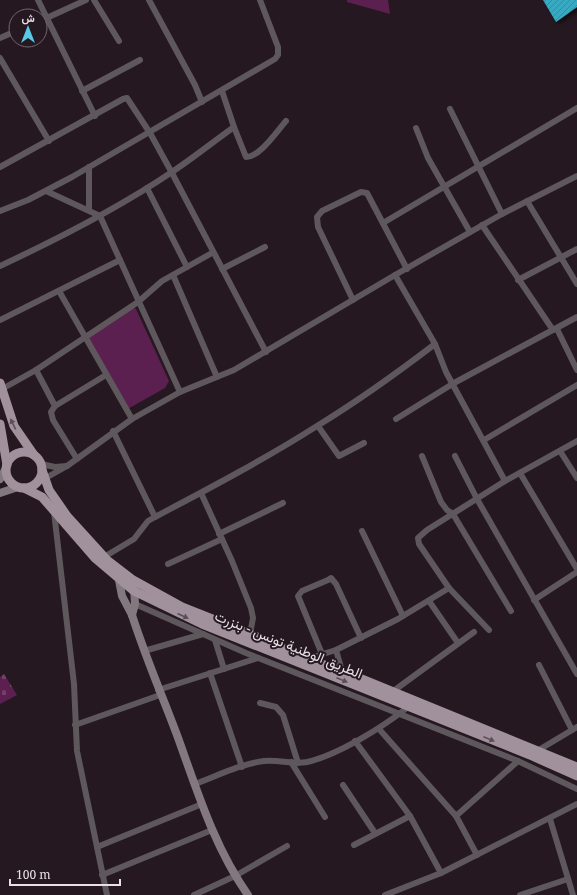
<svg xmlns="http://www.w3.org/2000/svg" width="577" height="895" viewBox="0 0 577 895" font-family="'Noto Serif',Vazirmatn,serif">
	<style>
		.cemetery { fill: url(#cemetery-stones) }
		.park { fill: #5b1f50 }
		.building { fill: url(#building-hatch); filter: url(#shadow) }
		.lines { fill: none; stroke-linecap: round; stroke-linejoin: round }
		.street { stroke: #5e575c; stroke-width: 6 }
		.secondary { stroke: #837880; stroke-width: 8 }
		.primary { stroke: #a0919c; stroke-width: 9 }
		.oneway { fill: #5c4e58 }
		.labels { text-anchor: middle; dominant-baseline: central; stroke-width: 4; stroke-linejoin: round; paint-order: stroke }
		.street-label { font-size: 14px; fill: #e9e0e7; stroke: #251821 }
	</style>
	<defs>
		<pattern id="cemetery-stones" width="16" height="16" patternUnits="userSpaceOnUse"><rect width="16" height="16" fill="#5b1f50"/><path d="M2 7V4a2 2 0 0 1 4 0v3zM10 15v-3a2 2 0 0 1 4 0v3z" fill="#733f69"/></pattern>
		<pattern id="building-hatch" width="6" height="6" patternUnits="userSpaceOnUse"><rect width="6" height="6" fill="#39a9c1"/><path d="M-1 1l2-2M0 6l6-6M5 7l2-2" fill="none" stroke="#3d8a9c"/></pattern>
		<filter id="shadow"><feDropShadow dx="3" dy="2" stdDeviation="2" flood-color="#0009"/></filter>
	</defs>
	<rect width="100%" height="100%" fill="#251821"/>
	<polygon class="cemetery" points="4,674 17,695 0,704 0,677"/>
	<g class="park">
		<polygon points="347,0 388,0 390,14 347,2"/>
		<polygon points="133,307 136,309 169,381 165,388 126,410 88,337"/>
	</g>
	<polygon class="building" points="543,0 577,0 577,7 556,22"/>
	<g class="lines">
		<g class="street">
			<polyline points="38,0 95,116"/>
			<polyline points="94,0 119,41"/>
			<polyline points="149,0 195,85 202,102"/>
			<polyline points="40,21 86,0"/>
			<polyline points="0,38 16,31"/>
			<polyline points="0,58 49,141"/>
			<polyline points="82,91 140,60"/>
			<path d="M222,91L234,127L246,157C260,157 277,131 286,121"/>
			<polyline points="450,109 502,214"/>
			<polyline points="416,128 428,158 470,232"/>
			<polyline points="0,167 123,99 127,98 150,133 172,173 266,352"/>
			<polyline points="89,167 89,210"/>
			<polyline points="147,188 187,267"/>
			<polyline points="46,191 100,216 180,392"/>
			<polyline points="527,201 577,284"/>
			<polyline points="0,211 28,200 72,177 275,59 278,55 278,47 260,0"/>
			<polyline points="383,223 577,108"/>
			<polyline points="482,225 553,330"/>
			<path d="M0,266C60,238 117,209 172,172C193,158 213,142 234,127"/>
			<polyline points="222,269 265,247"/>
			<polyline points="173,275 217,377"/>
			<polyline points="395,275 435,344 446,372 505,481"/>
			<polyline points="518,280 577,249"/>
			<polyline points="59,291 132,419"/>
			<polyline points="353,300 318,227 317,217 322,211 361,192 367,193 407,269"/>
			<polyline points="0,320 120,260"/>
			<polyline points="557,329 577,370"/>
			<polyline points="36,370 55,406 51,412 53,420 77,459"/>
			<polyline points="2,389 36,370 138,302 162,281 212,253"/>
			<polyline points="55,406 106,375"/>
			<polyline points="396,419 454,383 577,317"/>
			<polyline points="318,426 339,456 364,443"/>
			<polyline points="113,431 155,517"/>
			<polyline points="484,440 577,385"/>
			<polyline points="560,451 577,478"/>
			<polyline points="422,456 441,502 447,510 453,514 511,611"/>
			<polyline points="455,456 477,499 577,674"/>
			<polyline points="67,466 132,419 180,392 234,370 395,275 502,214 577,176"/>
			<polyline points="520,473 577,569"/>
			<polyline points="35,484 67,466 55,467 41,464"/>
			<polyline points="201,493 232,561 251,608 253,618 250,634"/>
			<polyline points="54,512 74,684 77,751 107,895"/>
			<polyline points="362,531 403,616"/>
			<polyline points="219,534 283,503"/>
			<path d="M104,557L134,539L148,521L155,517C210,488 265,459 317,426C358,401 397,373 435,344"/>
			<polyline points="168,564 222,539"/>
			<polyline points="534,600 577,572"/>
			<polyline points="429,601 458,643"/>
			<polyline points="135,604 246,653 518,761 577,789"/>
			<polyline points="489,630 449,588 419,544 418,538 427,530 505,481 577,441"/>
			<polyline points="215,640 224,669"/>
			<polyline points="336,650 398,619 449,588"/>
			<polyline points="144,651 203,634"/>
			<polyline points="322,654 298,596 302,591 328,580 331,578 336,584 361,638"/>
			<polyline points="307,659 336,650 342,671"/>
			<polyline points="539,665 572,730"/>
			<polyline points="210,673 242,767"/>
			<polyline points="158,690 258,658"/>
			<polyline points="392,692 474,632"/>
			<polyline points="260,703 276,707 283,715 298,763"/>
			<polyline points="75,725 160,695"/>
			<polyline points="379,729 456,816 477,855"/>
			<polyline points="355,741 410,816 441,873"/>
			<polyline points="537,751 577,727"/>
			<polyline points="291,762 325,817"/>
			<path d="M195,784C217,776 240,764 264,761C278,759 292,765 307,762C338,755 383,727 408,707"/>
			<polyline points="343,785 375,833"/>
			<polyline points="456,816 518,761"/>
			<polyline points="550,819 573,895"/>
			<polyline points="354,845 410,816"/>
			<polyline points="97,847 202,804"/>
			<polyline points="102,875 212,830"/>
			<polyline points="194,895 235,876 287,846"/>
			<polyline points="385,895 441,873 577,804"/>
			<polyline points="520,895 568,879"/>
		</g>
		<g class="secondary">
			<polyline points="0,479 6,468"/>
			<polyline points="0,493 18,487"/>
			<path d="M118,575L122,596L132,615C145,656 162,695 177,735C197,790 214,847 248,895"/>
			<polyline points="132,615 135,604 134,587"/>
		</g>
		<g class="primary">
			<polyline points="0,383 14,426 34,455"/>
			<polyline points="0,424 7,465"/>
			<circle cx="24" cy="470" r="18"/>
			<polyline points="42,470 49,490 67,516 107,560 133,580 182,607 250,634 307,659 342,671 577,767"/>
			<polyline points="24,488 42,497 95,558 134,591 202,624 530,755 577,776"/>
		</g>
	</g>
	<defs><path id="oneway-solid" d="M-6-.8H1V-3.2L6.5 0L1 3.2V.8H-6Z"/></defs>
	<g class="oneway">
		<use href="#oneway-solid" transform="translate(13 424) rotate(-116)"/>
		<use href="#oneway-solid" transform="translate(183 616) rotate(24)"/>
		<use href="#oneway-solid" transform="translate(342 680) rotate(22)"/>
		<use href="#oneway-solid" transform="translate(489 739) rotate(22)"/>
	</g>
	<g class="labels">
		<g class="street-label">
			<text transform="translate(289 644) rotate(22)">الطريق الوطنية تونس - بنزرت</text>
		</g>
	</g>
	<g transform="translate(28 28)"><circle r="19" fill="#251821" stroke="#736870"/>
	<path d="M0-3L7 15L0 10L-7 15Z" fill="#57c9e2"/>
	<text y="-6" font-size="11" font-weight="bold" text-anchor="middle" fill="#e9e0e7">ش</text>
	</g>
	<path d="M10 879v6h110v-6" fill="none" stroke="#e9e0e7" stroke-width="2"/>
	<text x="16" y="879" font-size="12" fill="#e9e0e7" stroke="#251821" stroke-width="3" paint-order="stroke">100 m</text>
</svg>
